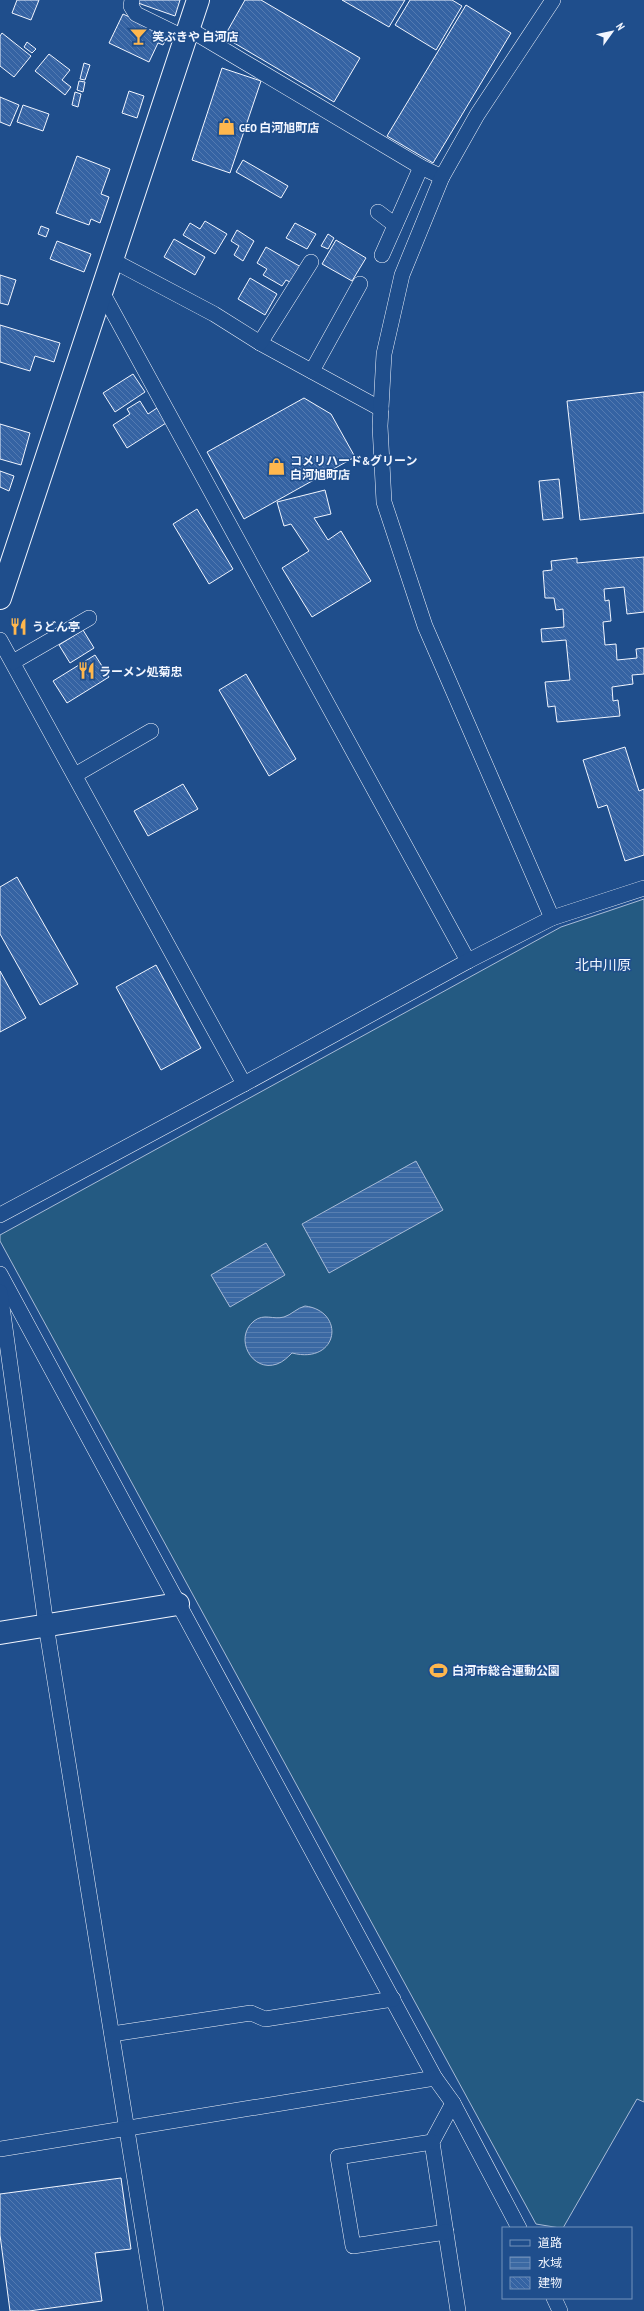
<svg xmlns="http://www.w3.org/2000/svg" width="644" height="2311" viewBox="0 0 644 2311" font-family="'PT Sans Narrow','Noto Sans JP',sans-serif">
	<style>
		.pitch { fill: #245a82; stroke: #a8bbd7 }
		.water { fill: url(#water-rules); stroke: #a8bbd7 }
		.building { fill: url(#building-back-hatch); stroke: #f2f6ff }
		.lines { fill: none; stroke-linecap: round; stroke-linejoin: round }
		.street-casing { stroke: #f2f6ff; stroke-width: 16 }
		.secondary-casing { stroke: #f2f6ff; stroke-width: 24 }
		.street { stroke: #1f4e8c; stroke-width: 15 }
		.secondary { stroke: #1f4e8c; stroke-width: 22 }
		.labels { text-anchor: middle; dominant-baseline: central; stroke-width: 3; stroke-linejoin: round; paint-order: stroke }
		.poi-label { font-size: 12px; font-weight: bold; fill: #f2f6ff; stroke: #1f4e8c; text-anchor: start }
		.quarter-label { font-size: 14px; fill: #f2f6ff; stroke: #1f4e8c }
	</style>
	<defs>
		<pattern id="water-rules" width="6" height="5" patternUnits="userSpaceOnUse"><rect width="6" height="5" fill="#3b69a3"/><path d="M0 2.5h6" fill="none" stroke="#587fb1"/></pattern>
		<pattern id="building-back-hatch" width="6" height="6" patternUnits="userSpaceOnUse"><rect width="6" height="6" fill="#3563a3"/><path d="M-1 5l2 2M0 0l6 6M5-1l2 2" fill="none" stroke="#537ab1"/></pattern>
	</defs>
	<rect width="100%" height="100%" fill="#1f4e8c"/>
	<polygon class="pitch" points="644,899 644,2102 637,2099 563,2228 560,2228 536,2224 0,1241 0,1235 561,927"/>
	<g class="water">
		<polygon points="416,1161 443,1210 329,1273 302,1224"/>
		<polygon points="266,1243 285,1275 230,1307 211,1275"/>
		<path d="M305,1306C346,1311 339,1365 292,1353C288,1357 283,1362 277,1364C252,1373 233,1338 254,1321C264,1313 273,1320 284,1317C291,1315 297,1308 305,1306Z"/>
	</g>
	<g class="building">
		<polygon points="17,0 39,0 31,20 12,13"/>
		<polygon points="139,0 180,0 175,16 138,3"/>
		<polygon points="245,0 261,0 360,58 334,102 224,37"/>
		<polygon points="342,0 405,0 389,27"/>
		<polygon points="410,0 452,0 462,6 436,50 395,25"/>
		<polygon points="466,5 511,33 433,163 387,136"/>
		<polygon points="123,14 168,35 163,45 158,43 149,62 109,43"/>
		<polygon points="2,33 31,56 14,77 0,66 0,36"/>
		<polygon points="27,42 36,49 32,53 24,47"/>
		<polygon points="49,54 70,70 62,80 71,87 65,95 35,71"/>
		<polygon points="84,63 90,65 85,80 80,79"/>
		<polygon points="222,68 261,81 230,173 192,160"/>
		<polygon points="79,81 85,82 83,92 77,90"/>
		<polygon points="129,91 144,96 137,118 122,113"/>
		<polygon points="75,92 81,94 78,107 72,105"/>
		<polygon points="0,97 19,105 10,126 0,122"/>
		<polygon points="23,105 49,114 43,131 17,122"/>
		<polygon points="77,156 110,169 101,194 109,197 100,223 91,219 89,225 56,213"/>
		<polygon points="243,160 288,186 281,198 236,172"/>
		<polygon points="205,221 227,234 215,254 183,235 190,223 200,229"/>
		<polygon points="295,223 316,234 307,249 286,238"/>
		<polygon points="41,226 49,229 46,237 38,234"/>
		<polygon points="237,230 254,241 243,261 234,255 239,246 231,241"/>
		<polygon points="328,234 334,238 328,249 321,246"/>
		<polygon points="174,239 205,257 195,275 164,257"/>
		<polygon points="336,240 366,258 352,281 322,264"/>
		<polygon points="57,241 91,254 84,272 50,259"/>
		<polygon points="266,247 301,267 292,283 286,280 282,286 263,275 267,269 257,263"/>
		<polygon points="0,275 16,280 8,305 0,303"/>
		<polygon points="250,278 277,294 265,315 238,299"/>
		<polygon points="0,325 60,343 54,362 35,356 30,371 0,362"/>
		<polygon points="133,374 145,392 115,412 103,393"/>
		<polygon points="644,392 644,513 580,520 567,401"/>
		<polygon points="304,398 331,414 355,457 244,519 207,452"/>
		<polygon points="140,401 148,414 157,408 166,423 127,448 113,425 130,414 127,409"/>
		<polygon points="0,424 30,433 21,465 0,459"/>
		<polygon points="0,471 14,476 9,491 0,487"/>
		<polygon points="559,479 563,518 543,520 539,481"/>
		<polygon points="325,490 331,514 314,518 328,540 341,531 371,581 312,617 282,568 309,551 291,524 284,526 277,502"/>
		<polygon points="197,509 233,569 209,584 173,524"/>
		<polygon points="644,557 644,612 627,614 624,587 604,589 605,601 609,600 611,621 603,622 605,645 616,644 617,660 637,658 636,649 644,648 644,674 632,675 633,684 612,687 613,701 618,700 620,716 557,722 555,706 548,707 545,682 570,680 566,640 542,642 541,629 564,627 563,609 556,610 554,598 545,598 543,571 552,570 551,561 577,558 577,563"/>
		<polygon points="83,630 94,648 70,663 59,645"/>
		<polygon points="95,655 109,677 67,703 53,681"/>
		<polygon points="246,674 296,759 269,776 219,690"/>
		<polygon points="625,747 639,791 644,789 644,855 625,861 607,805 598,808 583,760"/>
		<polygon points="183,784 198,809 148,836 134,811"/>
		<polygon points="17,877 78,984 40,1005 0,934 0,887"/>
		<polygon points="156,965 201,1048 161,1070 116,987"/>
		<polygon points="0,971 26,1018 0,1032"/>
		<polygon points="121,2178 131,2249 95,2253 102,2301 29,2311 10,2311 0,2235 0,2194"/>
	</g>
	<g class="lines">
		<defs>
			<g id="street">
				<polyline points="132,0 131,6 136,14 185,38"/>
				<polyline points="189,29 421,167 442,177"/>
				<polyline points="378,212 395,225"/>
				<polyline points="382,255 421,167"/>
				<polyline points="112,260 214,314 260,343 381,409"/>
				<polyline points="102,292 468,961"/>
				<polyline points="260,343 311,262"/>
				<polyline points="312,371 360,284"/>
				<polyline points="0,640 244,1084"/>
				<polyline points="13,662 89,618"/>
				<polyline points="75,775 151,731"/>
				<polyline points="552,918 425,626 384,502 380,426 384,354 402,275 442,177 477,115 553,0"/>
				<polyline points="0,1215 244,1084 468,961 552,918 644,888"/>
				<polyline points="0,1274 435,2078 453,2103 519,2228"/>
				<polyline points="0,1292 46,1625 156,2311"/>
				<polyline points="112,2034 251,2013 265,2019 393,1999"/>
				<polyline points="453,2103 432,2142 458,2311"/>
				<polyline points="432,2142 338,2157 353,2246 446,2232"/>
				<polyline points="0,2149 435,2078"/>
				<polyline points="554,2298 560,2311"/>
			</g>
			<g id="secondary">
				<polyline points="0,598 198,0"/>
				<polyline points="0,1633 178,1604"/>
			</g>
		</defs>
		<use href="#street" class="street-casing"/>
		<use href="#secondary" class="secondary-casing"/>
		<use href="#street" class="street"/>
		<use href="#secondary" class="secondary"/>
	</g>
	<defs>
		<symbol id="bar-bare" viewBox="-9 -9 18 18"><path d="M-6-5H6L.8 .8V4.5H3.5V6h-7V4.5H-.8V.8Z" fill="#ffb74d" stroke="#1f4e8c" stroke-width="2.5" paint-order="stroke"/></symbol>
		<symbol id="shop-bare" viewBox="-9 -9 18 18"><path d="M-5-2.5h2.3a2.7 3.5 0 0 1 5.4 0H5L5.5 6h-11ZM-1.5-2.5h3a1.5 2.3 0 0 0-3 0Z" fill="#ffb74d" stroke="#1f4e8c" stroke-width="2.5" paint-order="stroke"/></symbol>
		<symbol id="restaurant-bare" viewBox="-9 -9 18 18"><path d="M-5-6h1v4h1v-4h1v4h1v-4h1v5L-1.5 .5V6h-2V.5L-5-1ZM5-6V6H3V1.5H1.5Q1.5-4 5-6Z" fill="#ffb74d" stroke="#1f4e8c" stroke-width="2.5" paint-order="stroke"/></symbol>
		<symbol id="stadium-bare" viewBox="-9 -9 18 18"><path d="M0-5a6.5 5 0 1 0 0 10a6.5 5 0 1 0 0-10ZM-3.5-1.8h7v3.6h-7Z" fill="#ffb74d" stroke="#1f4e8c" stroke-width="2.5" paint-order="stroke"/></symbol>
	</defs>
	<g fill-rule="evenodd">
		<use href="#bar-bare" x="126" y="24" width="25" height="25"/>
		<use href="#shop-bare" x="214" y="114" width="25" height="25"/>
		<use href="#shop-bare" x="264" y="454" width="25" height="25"/>
		<use href="#restaurant-bare" x="6" y="614" width="25" height="25"/>
		<use href="#restaurant-bare" x="74" y="658" width="25" height="25"/>
		<use href="#stadium-bare" x="426" y="1658" width="25" height="25"/>
	</g>
	<g class="labels">
		<g class="poi-label">
			<text x="152" y="36">笑ぶきや 白河店</text>
			<text x="239" y="127">GEO 白河旭町店</text>
			<text x="290" y="460">コメリハード&amp;グリーン<tspan x="290" dy="14">白河旭町店</tspan></text>
			<text x="32" y="626">うどん亭</text>
			<text x="99" y="671">ラーメン処菊忠</text>
			<text x="452" y="1670">白河市総合運動公園</text>
		</g>
		<g class="quarter-label">
			<text x="603" y="965">北中川原</text>
		</g>
	</g>
	<rect x="502" y="2227" width="130" height="72" fill="#1f4e8c" stroke="#7391ba"/>
	<rect x="510" y="2240" width="20" height="6" fill="#1f4e8c" stroke="#7391ba"/>
	<text x="538" y="2247" font-size="12" fill="#f2f6ff">道路</text>
	<rect x="510" y="2257" width="20" height="12" fill="url(#water-rules)" stroke="#7391ba"/>
	<text x="538" y="2267" font-size="12" fill="#f2f6ff">水域</text>
	<rect x="510" y="2277" width="20" height="12" fill="url(#building-back-hatch)" stroke="#7391ba"/>
	<text x="538" y="2287" font-size="12" fill="#f2f6ff">建物</text>
	<g transform="translate(612 32) rotate(57)" stroke="#1f4e8c" stroke-width="3" paint-order="stroke">
	<path d="M0-3L7 15L0 10L-7 15Z" fill="#f2f6ff"/>
	<text y="-6" font-size="11" font-weight="bold" text-anchor="middle" fill="#f2f6ff">N</text>
	</g>
</svg>
